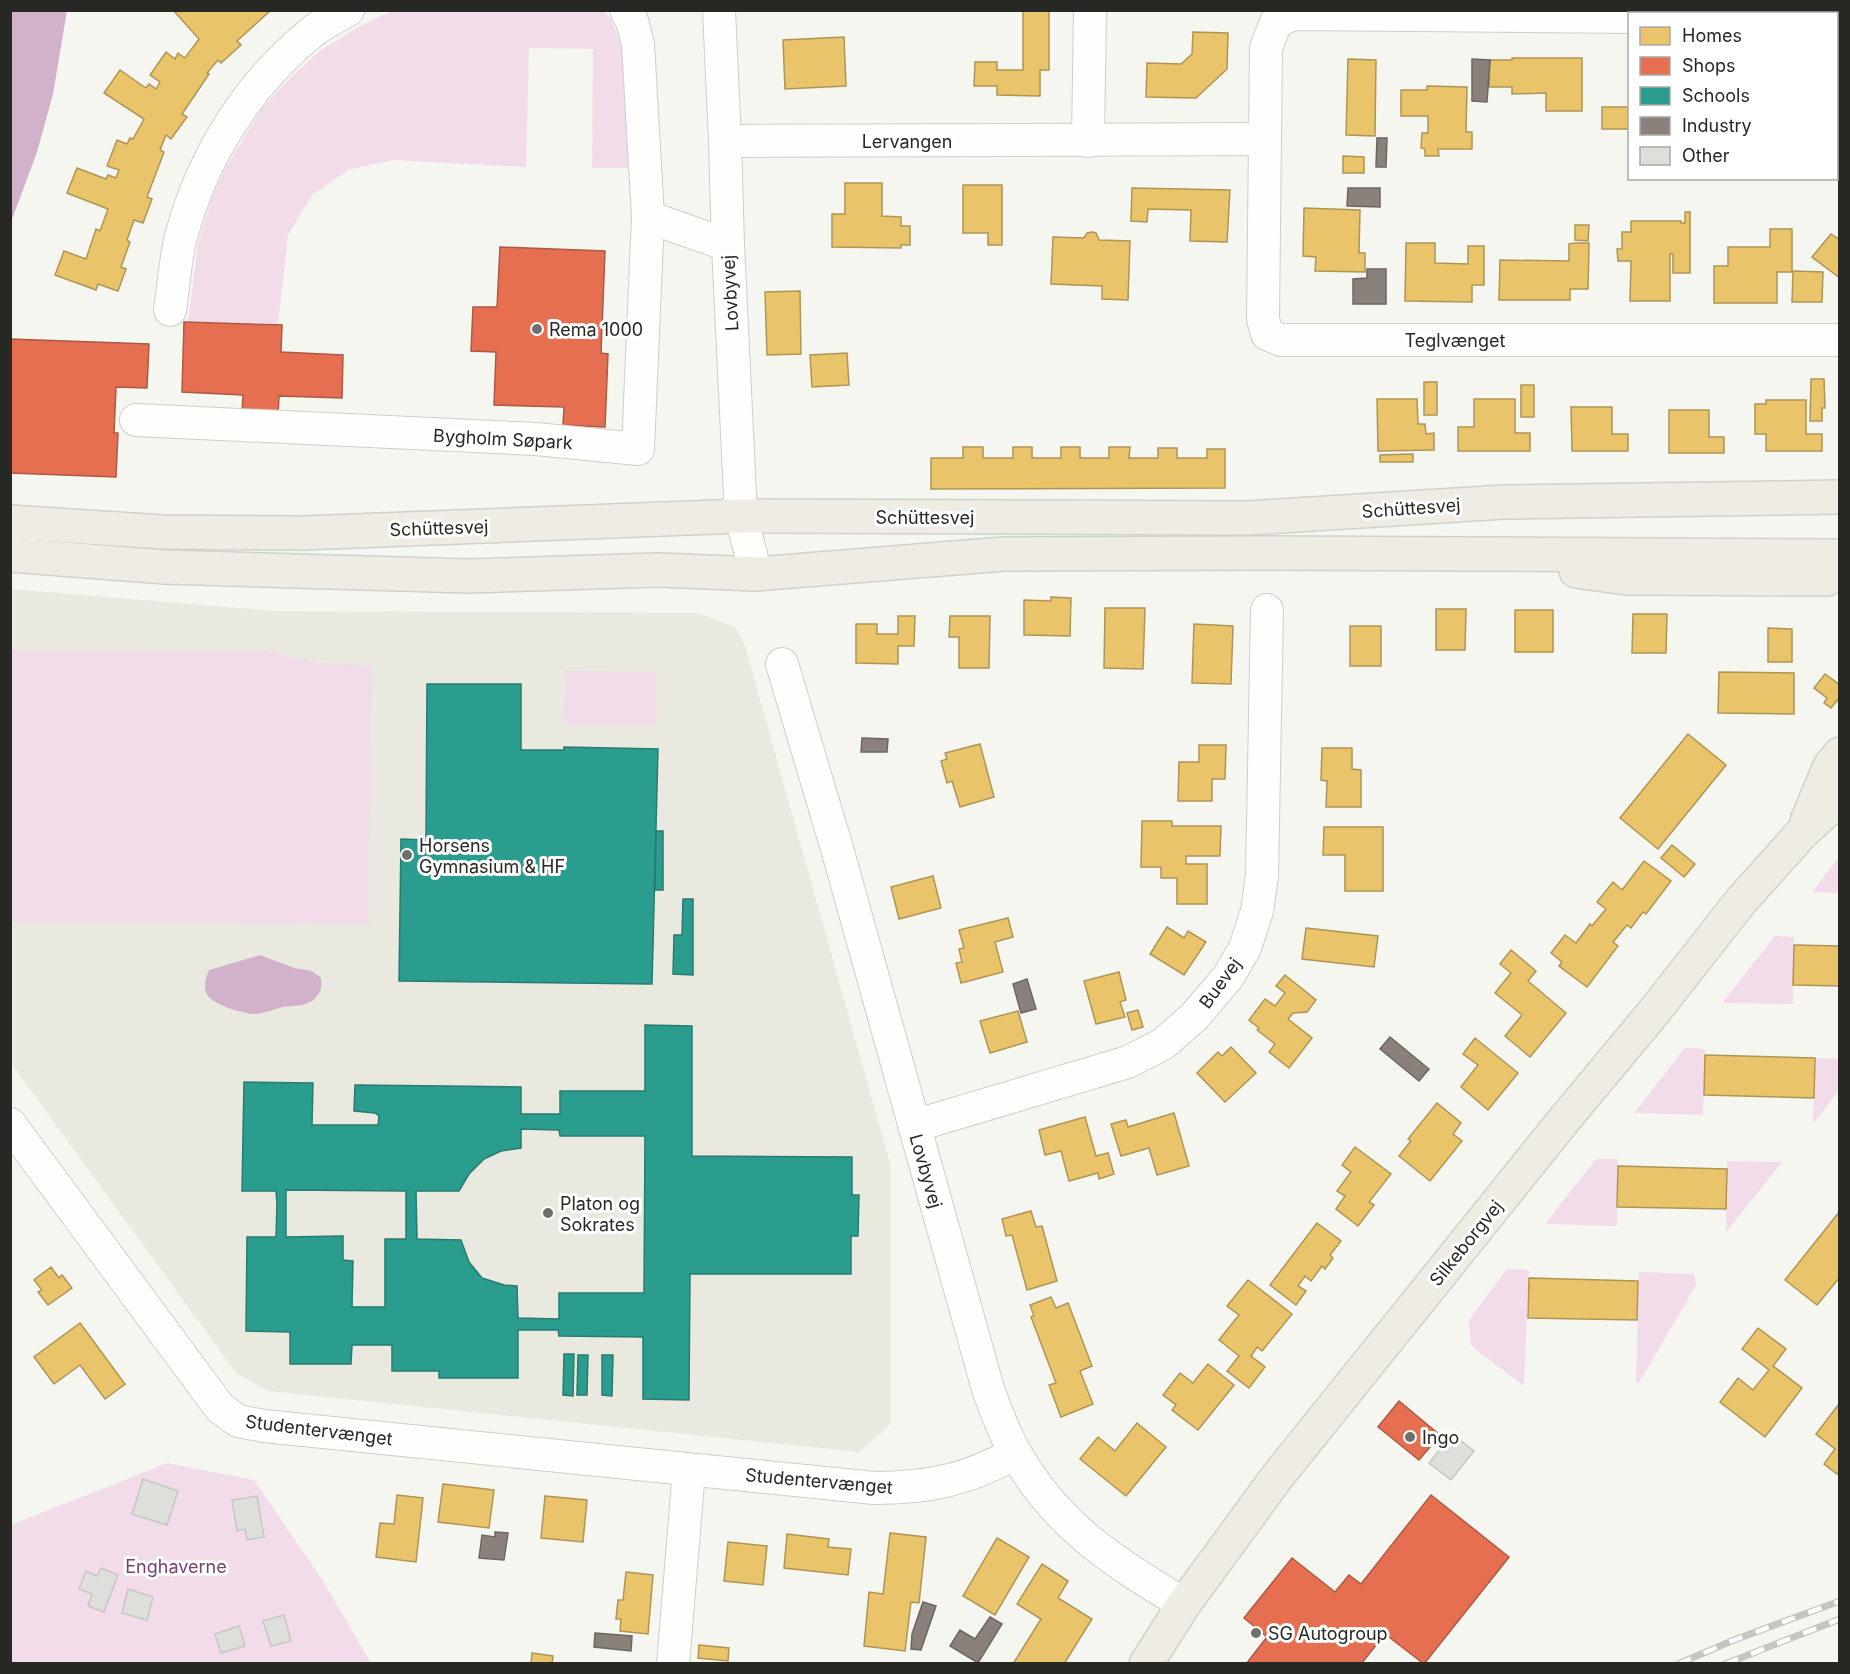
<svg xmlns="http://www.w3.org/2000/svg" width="1850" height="1674" viewBox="0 0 1850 1674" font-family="Inter,sans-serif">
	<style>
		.built { fill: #eae9df }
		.green { fill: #f2dcea }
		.water { fill: #d2b2ca }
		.homes { fill: #e9c46a; stroke: #af9555; stroke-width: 1.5 }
		.shops { fill: #e76f51; stroke: #ad5944; stroke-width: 1.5 }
		.schools { fill: #2a9d8f; stroke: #297a6f; stroke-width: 1.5; fill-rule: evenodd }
		.industry { fill: #8a817c; stroke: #6c6662; stroke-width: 1.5 }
		.building { fill: #dededa; stroke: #c6c6c2; stroke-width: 1.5 }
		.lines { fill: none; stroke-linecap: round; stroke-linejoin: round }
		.minor-casing { stroke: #cececa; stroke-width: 34 }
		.major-casing { stroke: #d1d1ce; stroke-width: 36 }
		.minor { stroke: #fefefd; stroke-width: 32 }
		.major { stroke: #eeece3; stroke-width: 33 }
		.rail-casing { stroke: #c5c5c4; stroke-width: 7 }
		.rail { stroke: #fff; stroke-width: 4.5; stroke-dasharray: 14; stroke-linecap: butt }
		.poi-dot { fill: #6f6f6c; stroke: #fff; stroke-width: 2 }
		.labels { text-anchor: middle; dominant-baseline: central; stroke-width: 6; stroke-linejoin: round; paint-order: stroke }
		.street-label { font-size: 18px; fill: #272724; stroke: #fff }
		.poi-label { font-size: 18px; fill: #272724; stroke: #fff; text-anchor: start }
		.park-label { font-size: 18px; fill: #793f6f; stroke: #fff }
	</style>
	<rect width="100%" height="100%" fill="#f6f6f1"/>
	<polygon class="built" points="10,589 275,611 698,613 735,627 745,646 891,1167 891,1424 859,1452 268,1391 236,1373 11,1063"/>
	<g class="green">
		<polygon points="603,10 611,19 624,53 629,168 592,168 593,49 529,48 526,167 394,160 350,169 312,195 288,235 278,325 188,322 198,243 211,200 225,169 262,108 293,75 320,51 357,28 392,11"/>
		<polygon points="11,650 266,651 320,663 372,666 369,924 11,922"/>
		<polygon points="565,671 657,672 656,726 564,725"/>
		<polygon points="1839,857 1839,893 1812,892"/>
		<polygon points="1775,936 1794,937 1793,1004 1722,1003"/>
		<polygon points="1685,1048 1705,1049 1703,1115 1634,1113"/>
		<polygon points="1815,1058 1839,1059 1839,1090 1813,1124"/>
		<polygon points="1596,1159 1618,1159 1617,1226 1545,1224"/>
		<polygon points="1727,1161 1782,1162 1726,1232 1727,1169"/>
		<polygon points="1507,1269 1529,1270 1524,1386 1471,1346 1469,1320"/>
		<polygon points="1639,1272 1694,1274 1696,1285 1640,1381 1636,1383"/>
		<polygon points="167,1463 254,1480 323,1581 371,1663 11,1664 11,1525"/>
	</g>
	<g class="water">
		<polygon points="11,10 67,11 53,94 37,152 11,222"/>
		<path d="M260,955L294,968L312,971L321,978C322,985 322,990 317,996C309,1007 295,1005 283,1007C274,1009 265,1013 256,1014C244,1014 216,1006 208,996C202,988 206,978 209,970Z"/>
	</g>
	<g class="homes">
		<polygon points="173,10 271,10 237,41 241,45 221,63 218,60 207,73 209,74 182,114 187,117 171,139 166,135 160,150 164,152 147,197 152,199 143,223 134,220 127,240 130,242 121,267 126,269 118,291 98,284 96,290 55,275 64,251 86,259 96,229 100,231 108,209 67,193 77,168 106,179 108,175 116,178 119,170 107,166 117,140 127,144 130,138 133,139 144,119 104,93 120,70 146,88 149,84 156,89 160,82 150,75 166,52 175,59 178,53 185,58 199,39"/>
		<polygon points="1023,10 1049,10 1049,70 1040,70 1040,96 997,95 997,86 974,86 975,62 997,62 997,70 1023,70"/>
		<polygon points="1193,32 1228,33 1227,69 1196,98 1146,97 1147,63 1181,64 1192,54"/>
		<polygon points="844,37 846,86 785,89 783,40"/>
		<polygon points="1512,58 1582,58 1582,111 1546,111 1546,93 1512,94 1512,87 1489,87 1490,60 1512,60"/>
		<polygon points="1348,59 1376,60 1375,136 1346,135"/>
		<polygon points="1427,86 1467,87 1466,132 1472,132 1472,149 1438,149 1439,156 1425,156 1425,149 1421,148 1422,133 1428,133 1428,116 1401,116 1401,90 1427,90"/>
		<rect x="1602" y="107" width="28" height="22"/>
		<polygon points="1343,156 1364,157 1364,173 1343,173"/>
		<polygon points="845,183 882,183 882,216 901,217 901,226 910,226 910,245 901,245 901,248 832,247 832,214 845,214"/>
		<polygon points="963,185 1002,185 1002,245 988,245 988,233 963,233"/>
		<polygon points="1132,188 1230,190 1227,242 1190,241 1191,210 1148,209 1147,222 1131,221"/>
		<polygon points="1304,208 1360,210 1359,253 1365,253 1365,272 1315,271 1316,257 1303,256"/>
		<polygon points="1685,212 1690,212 1690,273 1673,273 1673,254 1670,254 1670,301 1630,301 1631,261 1618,261 1617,249 1622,249 1622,232 1631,232 1631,221 1681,221 1681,223 1685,223"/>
		<polygon points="1575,225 1589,225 1588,241 1575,240"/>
		<polygon points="1770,229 1792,229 1792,272 1777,272 1777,303 1714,303 1714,266 1728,266 1728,247 1770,247"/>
		<polygon points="1092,232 1096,233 1099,240 1130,241 1128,300 1102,299 1102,286 1051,284 1053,237 1084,238 1087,233"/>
		<polygon points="1831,234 1840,240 1840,278 1812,257"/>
		<polygon points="1406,243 1435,243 1435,263 1468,264 1468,246 1484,246 1484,285 1472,285 1472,302 1405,301"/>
		<polygon points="1575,243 1589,243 1588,289 1570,289 1570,300 1499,300 1500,260 1569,261 1569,244"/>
		<polygon points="1793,271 1823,272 1822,302 1792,302"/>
		<polygon points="800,291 801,354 767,355 765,292"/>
		<polygon points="847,353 849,385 812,387 810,355"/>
		<polygon points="1811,379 1824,379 1825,408 1822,408 1822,421 1810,421"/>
		<rect x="1424" y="382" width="13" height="33"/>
		<rect x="1521" y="385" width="13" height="32"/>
		<polygon points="1377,399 1417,399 1418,424 1425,424 1426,434 1434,433 1434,450 1378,451"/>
		<polygon points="1474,399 1515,399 1515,433 1530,433 1530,451 1458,451 1458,427 1474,427"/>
		<polygon points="1766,400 1806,400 1806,434 1822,434 1822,451 1766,451 1766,434 1755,434 1755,404 1766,404"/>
		<polygon points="1571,407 1612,407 1612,434 1628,434 1628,451 1572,451"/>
		<polygon points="1669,410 1709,410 1709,437 1724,437 1724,453 1669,453"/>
		<polygon points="963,447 983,447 983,458 1013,458 1013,447 1032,447 1032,458 1061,458 1061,447 1080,447 1080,458 1109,458 1109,447 1130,447 1129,458 1158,458 1158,448 1177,448 1177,458 1207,458 1207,449 1225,449 1225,488 931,489 931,458 963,458"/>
		<polygon points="1413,454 1413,462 1380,462 1380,455"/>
		<polygon points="1051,597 1071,598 1070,636 1024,635 1024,600 1051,601"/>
		<polygon points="1105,608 1145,608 1143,669 1104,668"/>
		<polygon points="1436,609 1466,609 1465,650 1436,650"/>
		<rect x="1515" y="610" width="38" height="42"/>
		<polygon points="1633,614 1667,614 1666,653 1632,653"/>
		<polygon points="898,616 915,616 914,646 898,646 898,664 856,663 856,624 877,624 877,634 898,634"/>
		<polygon points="950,616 990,616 989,668 959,668 959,637 949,637"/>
		<polygon points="1194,624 1233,626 1231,684 1192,683"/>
		<rect x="1350" y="626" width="31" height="40"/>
		<polygon points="1768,628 1792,629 1792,662 1768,662"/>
		<polygon points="1719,672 1794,673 1794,714 1718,713"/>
		<polygon points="1825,674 1840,685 1840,697 1831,708 1824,703 1827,698 1814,688"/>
		<polygon points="1688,734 1726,765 1658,849 1620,818"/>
		<polygon points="980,744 994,797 960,807 952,781 947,783 941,761 947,759 945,753"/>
		<polygon points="1199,745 1226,745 1225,779 1212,779 1212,801 1178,801 1179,762 1199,762"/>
		<polygon points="1322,748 1352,748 1352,769 1361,770 1361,807 1326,807 1327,781 1321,780"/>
		<polygon points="1142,821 1172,821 1172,826 1221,826 1220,856 1186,856 1186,864 1207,864 1207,904 1177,904 1177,878 1161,878 1161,867 1141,867"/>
		<polygon points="1324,827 1383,827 1383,891 1345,891 1345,855 1323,855"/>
		<polygon points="1672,845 1695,864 1684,877 1661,858"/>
		<polygon points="1644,861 1671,881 1646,914 1643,912 1631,928 1627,925 1613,942 1618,946 1587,987 1559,966 1562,962 1551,953 1565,935 1576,943 1590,924 1592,926 1606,909 1597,902 1613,882 1622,890"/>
		<polygon points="933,876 941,908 899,919 891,887"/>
		<polygon points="1008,918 1013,937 995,942 1003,972 961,983 956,963 962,962 959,949 964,948 959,930"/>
		<polygon points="1167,927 1184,938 1188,931 1206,942 1184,975 1150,954"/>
		<polygon points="1306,928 1378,936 1374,967 1302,959"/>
		<polygon points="1794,945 1840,946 1840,986 1793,985"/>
		<polygon points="1511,950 1536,971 1528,981 1566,1013 1530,1057 1505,1036 1522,1015 1495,993 1511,973 1500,964"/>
		<polygon points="1119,972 1126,1000 1120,1002 1125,1017 1096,1024 1084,981"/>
		<polygon points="1285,975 1316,1000 1307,1012 1293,1013 1288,1019 1312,1038 1289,1068 1269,1052 1275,1044 1257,1030 1259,1028 1249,1020 1265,999 1275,1006 1285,993 1276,986"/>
		<polygon points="1138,1010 1143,1027 1132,1030 1127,1013"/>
		<polygon points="1018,1011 1027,1042 990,1053 980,1021"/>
		<polygon points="1475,1038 1518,1073 1488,1110 1461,1087 1478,1065 1463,1054"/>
		<polygon points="1231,1047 1256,1073 1225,1102 1197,1073 1218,1052 1222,1056"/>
		<polygon points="1705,1055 1815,1058 1814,1098 1704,1095"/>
		<polygon points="1437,1103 1461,1123 1453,1134 1462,1141 1430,1181 1399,1156 1411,1141 1408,1139"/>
		<polygon points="1174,1113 1189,1166 1157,1175 1149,1148 1121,1156 1111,1124 1126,1120 1128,1127"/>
		<polygon points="1085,1117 1096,1156 1108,1153 1114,1174 1099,1179 1098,1173 1069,1181 1061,1151 1045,1155 1039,1130"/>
		<polygon points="1355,1147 1391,1174 1369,1202 1374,1205 1358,1226 1336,1209 1345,1196 1337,1191 1351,1172 1342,1165"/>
		<polygon points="1618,1166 1727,1169 1726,1209 1617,1207"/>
		<polygon points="1031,1211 1036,1227 1042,1226 1057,1281 1027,1290 1012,1235 1006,1236 1002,1219"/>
		<polygon points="1840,1211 1840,1277 1817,1305 1785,1280"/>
		<polygon points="1317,1223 1341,1241 1330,1255 1333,1258 1325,1269 1322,1266 1311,1281 1305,1276 1298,1286 1306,1291 1296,1305 1270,1285"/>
		<polygon points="51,1267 59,1278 62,1275 72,1288 48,1305 38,1292 42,1290 34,1280"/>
		<polygon points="1529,1278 1638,1281 1637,1320 1528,1318"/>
		<polygon points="1248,1280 1292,1314 1262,1351 1257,1347 1251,1356 1265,1367 1249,1388 1227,1371 1239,1356 1219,1340 1239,1315 1227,1306"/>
		<polygon points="1051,1297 1056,1308 1068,1303 1092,1366 1080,1371 1093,1404 1061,1417 1049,1385 1056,1383 1031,1317 1034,1316 1030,1305"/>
		<polygon points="80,1323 125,1384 105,1399 80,1365 54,1384 34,1357"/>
		<polygon points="1758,1328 1786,1349 1773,1366 1802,1388 1765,1437 1720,1402 1738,1378 1753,1390 1769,1370 1742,1349"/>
		<polygon points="1208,1364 1234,1385 1198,1430 1172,1410 1176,1405 1163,1395 1180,1373 1193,1383"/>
		<polygon points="1839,1404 1840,1470 1837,1474 1824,1464 1835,1449 1816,1434"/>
		<polygon points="1137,1423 1166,1447 1126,1496 1080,1459 1098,1437 1115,1451"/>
		<polygon points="443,1484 494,1490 489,1528 438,1522"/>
		<polygon points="397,1495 423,1498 416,1562 376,1557 380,1523 394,1524"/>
		<polygon points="545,1496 587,1500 583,1542 541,1538"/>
		<polygon points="890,1533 926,1537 919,1603 911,1602 905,1651 864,1646 869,1592 883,1594"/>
		<polygon points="787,1534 829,1539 828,1547 851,1549 848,1575 784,1568"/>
		<polygon points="997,1538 1029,1557 995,1615 963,1596"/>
		<polygon points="728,1542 767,1546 763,1585 724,1581"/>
		<polygon points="1042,1564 1068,1581 1058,1598 1092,1619 1064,1664 1013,1664 1041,1619 1017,1604"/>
		<polygon points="626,1572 653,1575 648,1634 620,1631 621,1619 616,1619 618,1600 623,1600"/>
		<polygon points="699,1645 729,1648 728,1661 698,1658"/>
		<polygon points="532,1653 553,1656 552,1664 531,1664"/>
	</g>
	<g class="shops">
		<polygon points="500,247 605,251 601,353 608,354 605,427 563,425 564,407 494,405 496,352 471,351 473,307 497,307"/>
		<polygon points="184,322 282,325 281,352 343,355 342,398 279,396 278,415 242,413 243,395 182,392"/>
		<polygon points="10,339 149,344 147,388 116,387 114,433 118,433 116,477 10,473"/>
		<polygon points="1399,1401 1440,1435 1419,1460 1378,1427"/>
		<polygon points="1431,1495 1509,1557 1424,1664 1385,1634 1361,1664 1246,1664 1267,1637 1244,1618 1292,1558 1335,1592 1349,1575 1361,1584"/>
	</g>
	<g class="schools">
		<polygon points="427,684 521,684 521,750 564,750 564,747 658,749 652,984 399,981 401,839 426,840"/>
		<polygon points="656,831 663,831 663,890 655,890"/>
		<polygon points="683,899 693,899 693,975 673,974 674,935 682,935"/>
		<path d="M645,1025L692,1026V1156L852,1157V1195H859L858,1236H851V1274H690L689,1400L643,1399V1337L559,1336L558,1330H518V1378H439V1371H392V1345H352L351,1364H290V1332L246,1331L247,1237H276L277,1204L276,1191H242L244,1082L313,1083L312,1125H378L379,1116L375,1113L354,1111L355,1085L521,1087V1114H560V1091H645ZM521,1129L559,1130L560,1136H645L644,1293H559V1319L518,1318L517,1286L504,1285L482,1278L469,1262L461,1240L417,1239L416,1191H459L469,1174L484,1159L501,1151L521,1148ZM286,1190L406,1191V1239H385V1307H352L353,1261L343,1260V1236L286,1237Z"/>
		<polygon points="564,1354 574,1354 573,1396 563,1395"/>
		<polygon points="578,1355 588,1355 587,1395 577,1395"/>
		<polygon points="602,1355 613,1355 612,1396 602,1395"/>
	</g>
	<g class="industry">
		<polygon points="1472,59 1490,60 1487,102 1472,101"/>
		<polygon points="1377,138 1387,138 1386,167 1376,167"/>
		<polygon points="1348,188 1380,188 1380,207 1347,206"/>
		<polygon points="1367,269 1386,269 1386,304 1353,304 1353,279 1367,278"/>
		<polygon points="862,738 888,739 887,752 861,752"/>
		<polygon points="1027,979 1036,1009 1021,1013 1013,984"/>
		<polygon points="1390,1037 1429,1069 1419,1081 1380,1049"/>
		<polygon points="495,1532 508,1533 504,1560 479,1558 482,1535 495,1537"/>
		<polygon points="923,1602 936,1606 921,1650 911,1649 912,1634"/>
		<polygon points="990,1617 1002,1624 978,1663 950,1646 960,1630 975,1639"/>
		<polygon points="595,1633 632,1636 631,1651 594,1647"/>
	</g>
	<g class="building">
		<polygon points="1452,1434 1474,1451 1451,1480 1429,1463"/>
		<polygon points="143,1479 178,1491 167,1525 132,1514"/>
		<polygon points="257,1496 264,1537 247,1540 245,1529 237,1531 232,1500"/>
		<polygon points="101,1568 118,1575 104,1612 88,1606 92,1594 79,1589 86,1571 97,1576"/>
		<polygon points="128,1589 153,1597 147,1620 122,1613"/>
		<polygon points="284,1615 291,1641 271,1646 263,1621"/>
		<polygon points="239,1626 245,1646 221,1653 215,1634"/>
	</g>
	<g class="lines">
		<defs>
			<g id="minor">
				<polyline points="719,10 725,141 728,245 741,516 756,574"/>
				<polyline points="1630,17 1294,14 1276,22 1266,48 1263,319 1267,334 1281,340 1840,340"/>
				<polyline points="1836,19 1840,19"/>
				<polyline points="725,141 1264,139"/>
				<polyline points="1088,141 1090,10"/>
				<polyline points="648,217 728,245"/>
				<path d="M170,310C174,285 175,257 182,233C204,153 251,80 316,29C326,22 338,16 348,10"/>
				<polyline points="136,420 536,439 638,449 648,217 638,44 632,21 626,10"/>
				<path d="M782,664L838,852L988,1389C996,1410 1003,1432 1015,1452C1055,1525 1115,1563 1184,1604"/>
				<path d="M10,1124L220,1408L238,1421L264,1426L874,1488C928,1488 968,1480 1015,1453"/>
				<polyline points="914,1126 1128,1062 1163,1044 1194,1017 1228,977 1245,948 1257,911 1262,876 1267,610"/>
				<polyline points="673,1664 689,1470"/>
			</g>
			<g id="major">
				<polyline points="10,522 164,532 303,533 741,516 1248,518 1504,502 1840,497"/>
				<polyline points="10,555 165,567 468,576 658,570 756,574 1004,554 1266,553 1840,556"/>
				<polyline points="1576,571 1626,578 1827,579"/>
				<polyline points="1807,821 1830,766 1840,754"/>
				<polyline points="1146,1664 1184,1604 1277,1477 1564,1120 1653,1013 1741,901 1801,834 1840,798"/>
			</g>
		</defs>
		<use href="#minor" class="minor-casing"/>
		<use href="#major" class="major-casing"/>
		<use href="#minor" class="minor"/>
		<use href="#major" class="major"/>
		<defs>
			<g id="rail">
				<polyline points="1678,1664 1734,1640 1840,1601"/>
				<polyline points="1725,1664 1840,1619"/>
			</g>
		</defs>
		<use href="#rail" class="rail-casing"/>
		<use href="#rail" class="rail"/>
	</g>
	<g class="poi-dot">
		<circle cx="537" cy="329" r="6"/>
		<circle cx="407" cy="855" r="6"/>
		<circle cx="548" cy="1213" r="6"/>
		<circle cx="1410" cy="1437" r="6"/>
		<circle cx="1256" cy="1633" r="6"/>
	</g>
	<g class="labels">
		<g class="street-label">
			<text x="907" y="141">Lervangen</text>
			<text transform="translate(730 293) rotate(-93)">Lovbyvej</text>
			<text x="1455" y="340">Teglvænget</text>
			<text transform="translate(503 439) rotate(3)">Bygholm Søpark</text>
			<text transform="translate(1411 508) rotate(-4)">Schüttesvej</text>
			<text x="925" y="517">Schüttesvej</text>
			<text transform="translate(439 528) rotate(-2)">Schüttesvej</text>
			<text transform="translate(1220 983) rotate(-54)">Buevej</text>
			<text transform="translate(926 1171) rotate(74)">Lovbyvej</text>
			<text transform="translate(1466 1243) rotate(-51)">Silkeborgvej</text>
			<text transform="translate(319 1430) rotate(7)">Studentervænget</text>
			<text transform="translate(819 1481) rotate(5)">Studentervænget</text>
		</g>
		<g class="poi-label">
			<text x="549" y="329">Rema 1000</text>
			<text x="419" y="845">Horsens<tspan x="419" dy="21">Gymnasium &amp; HF</tspan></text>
			<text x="560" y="1203">Platon og<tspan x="560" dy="21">Sokrates</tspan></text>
			<text x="1422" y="1437">Ingo</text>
			<text x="1268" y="1633">SG Autogroup</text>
		</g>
		<g class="park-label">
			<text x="176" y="1566">Enghaverne</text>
		</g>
	</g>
	<rect width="1850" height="1674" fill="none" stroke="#272724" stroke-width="24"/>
	<rect x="1628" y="12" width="210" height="168" fill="#ffffff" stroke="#a9a9a7" stroke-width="1.5"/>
	<rect x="1640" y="27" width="30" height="18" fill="#e9c46a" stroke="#a9a9a7" stroke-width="1.5"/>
	<text x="1682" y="42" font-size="18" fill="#272724">Homes</text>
	<rect x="1640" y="57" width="30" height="18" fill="#e76f51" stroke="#a9a9a7" stroke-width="1.5"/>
	<text x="1682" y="72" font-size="18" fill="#272724">Shops</text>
	<rect x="1640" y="87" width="30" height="18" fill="#2a9d8f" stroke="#a9a9a7" stroke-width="1.5"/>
	<text x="1682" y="102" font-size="18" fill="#272724">Schools</text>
	<rect x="1640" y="117" width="30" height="18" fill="#8a817c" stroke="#a9a9a7" stroke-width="1.5"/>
	<text x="1682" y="132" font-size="18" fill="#272724">Industry</text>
	<rect x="1640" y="147" width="30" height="18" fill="#dededa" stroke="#a9a9a7" stroke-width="1.5"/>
	<text x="1682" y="162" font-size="18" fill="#272724">Other</text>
</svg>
